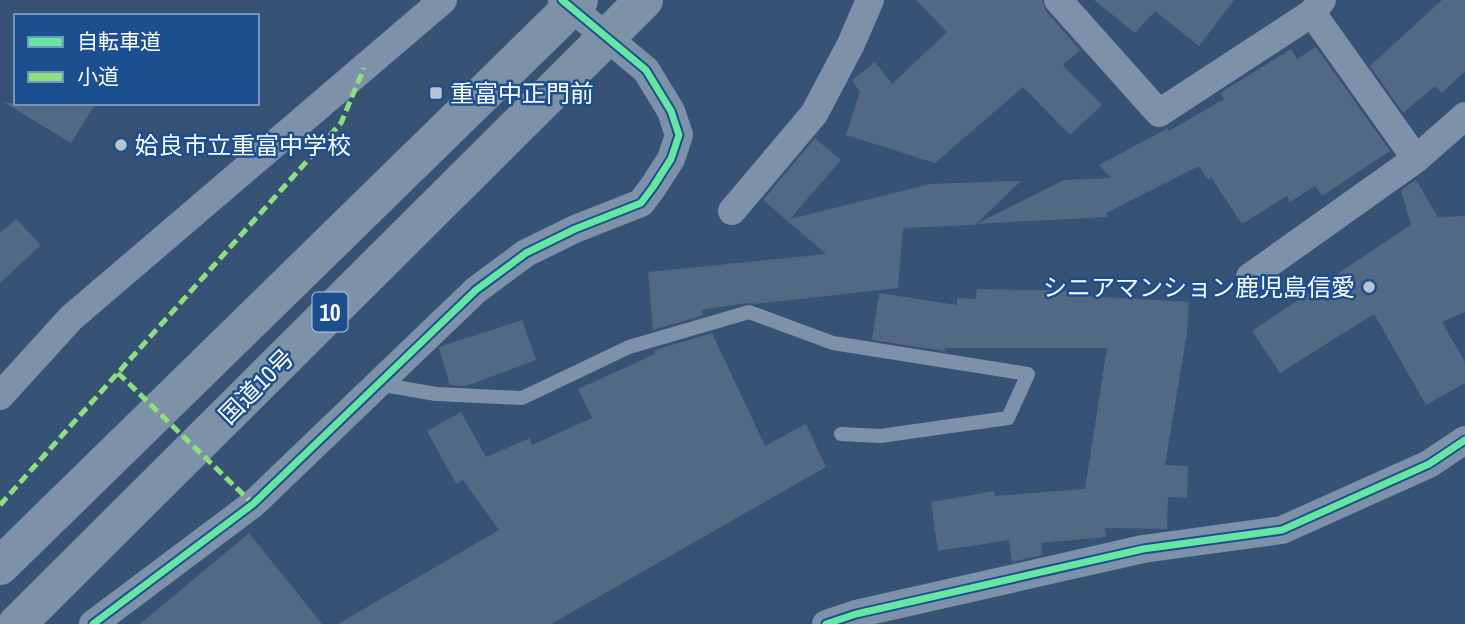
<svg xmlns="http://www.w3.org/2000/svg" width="1465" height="624" viewBox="0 0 1465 624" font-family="'Archivo Narrow','Noto Sans JP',sans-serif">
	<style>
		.building { fill: #526984 }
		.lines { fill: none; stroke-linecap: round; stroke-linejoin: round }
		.lane { stroke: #7d92a8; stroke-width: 14 }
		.street { stroke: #7d92a8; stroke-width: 28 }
		.highway { stroke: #7e92a7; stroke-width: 38 }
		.quiet { stroke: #8de07e; stroke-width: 5; stroke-dasharray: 10 5; stroke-linecap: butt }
		.cycleway-casing { stroke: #1b4f8f; stroke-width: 11 }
		.cycleway { stroke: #66e7a1; stroke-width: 7 }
		.poi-dot { fill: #b9c2ce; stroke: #1b4f8f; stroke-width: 2.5 }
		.labels { text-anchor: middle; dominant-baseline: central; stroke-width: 5; stroke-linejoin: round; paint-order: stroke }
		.shield { fill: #1b4f8f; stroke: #bbcadd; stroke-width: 2 }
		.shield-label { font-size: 23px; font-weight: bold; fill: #fff }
		.poi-label { font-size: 24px; fill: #fff; stroke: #1b4f8f; text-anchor: start }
		.street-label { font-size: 24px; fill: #fff; stroke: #1b4f8f }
	</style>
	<rect width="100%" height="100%" fill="#365274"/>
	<g class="building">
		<polygon points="916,0 1042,0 1046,11 1080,50 1063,65 1102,105 1070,135 1023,87 935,163 846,135 860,92 852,80 875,62 892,84 947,32"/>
		<polygon points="1094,0 1234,0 1199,46 1155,11 1135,33"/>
		<polygon points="1442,0 1465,0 1465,71 1442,93 1435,86 1403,113 1370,66"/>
		<polygon points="1316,47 1390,151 1322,196 1315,186 1290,202 1287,196 1242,224 1211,177 1208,180 1199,166 1106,213 1107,217 976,224 1064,180 1111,178 1099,165 1168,128 1169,131 1224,99 1220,93 1291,49 1297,59"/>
		<polygon points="5,103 96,103 71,143"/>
		<polygon points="815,138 841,160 790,219 930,184 1021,181 975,225 903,228 898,288 755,304 747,303 701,310 704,315 653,330 648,272 826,254 763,200"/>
		<polygon points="1416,180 1438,217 1465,216 1465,312 1442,322 1465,362 1465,383 1426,405 1374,314 1280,373 1252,331 1411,225 1401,190"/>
		<polygon points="16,219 41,245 0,283 0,233"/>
		<polygon points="977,289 1087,291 1087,296 1189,302 1187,333 1165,465 1188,466 1187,498 1168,497 1167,529 1105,528 1106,537 1041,543 1042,555 1012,562 1009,540 938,551 931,502 995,491 995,496 1085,489 1107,348 945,348 945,351 872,340 879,293 957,305 957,298 976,299"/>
		<polygon points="522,320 536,360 466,386 450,385 439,348 442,346"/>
		<polygon points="712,333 765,446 806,424 826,467 551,624 338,624 499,530 463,480 456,484 427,431 461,412 486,457 530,438 532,445 592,418 578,389 655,354 655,350"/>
		<polygon points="249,533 322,624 140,624"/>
	</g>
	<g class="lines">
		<polyline class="lane" points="378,384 436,394 522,398 629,347 749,312 833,343 1028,374 1008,418 880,436 841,434"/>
		<g class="street">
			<polyline points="1058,0 1159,113 1312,13"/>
			<polyline points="1322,0 1312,13 1416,159 1465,116"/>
			<polyline points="732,211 814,114 851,44 870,0"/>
			<polyline points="1250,277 1416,159"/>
			<polyline points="0,396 71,318 443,0"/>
			<polyline points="93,624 253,504 476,290 526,253 575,229 641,203 653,187 671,159 679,135 671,111 646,70 562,0"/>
			<polyline points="826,624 856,614 1143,549 1282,530 1429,464 1465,440"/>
		</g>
		<g class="highway">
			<polyline points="0,566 579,0"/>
			<polyline points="17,624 644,0"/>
		</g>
		<g class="quiet">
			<polyline points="118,373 253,504"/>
			<polyline points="0,505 341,123 364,68"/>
		</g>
		<defs>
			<g id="cycleway">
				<polyline points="93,624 253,504 476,290 526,253 575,229 641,203 653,187 671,159 679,135 671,111 646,70 562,0"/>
				<polyline points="826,624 856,614 1143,549 1282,530 1429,464 1465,440"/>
			</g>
		</defs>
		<use href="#cycleway" class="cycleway-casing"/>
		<use href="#cycleway" class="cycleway"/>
	</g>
	<g class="poi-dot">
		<rect x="429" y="86" width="14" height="14" rx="3.5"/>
		<circle cx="121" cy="145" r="7"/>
		<circle cx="1369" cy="287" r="7"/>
	</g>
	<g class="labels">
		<rect class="shield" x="312.5" y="292.5" width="35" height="39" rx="5"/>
		<g class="shield-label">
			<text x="330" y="312">10</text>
		</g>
		<g class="poi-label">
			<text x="450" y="93">重富中正門前</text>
			<text x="135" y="145">姶良市立重富中学校</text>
			<text x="1355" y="287" text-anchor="end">シニアマンション鹿児島信愛</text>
		</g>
		<g class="street-label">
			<text transform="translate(256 386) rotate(-45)">国道10号</text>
		</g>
	</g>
	<rect x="14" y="14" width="245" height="91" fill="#1b4f8f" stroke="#7695bc" stroke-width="2"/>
	<rect x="28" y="37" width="35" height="10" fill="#66e7a1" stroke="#7695bc" stroke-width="2"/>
	<text x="77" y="49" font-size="21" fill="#ffffff">自転車道</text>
	<rect x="28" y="72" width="35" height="10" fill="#8de07e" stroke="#7695bc" stroke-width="2"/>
	<text x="77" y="84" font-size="21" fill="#ffffff">小道</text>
</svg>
